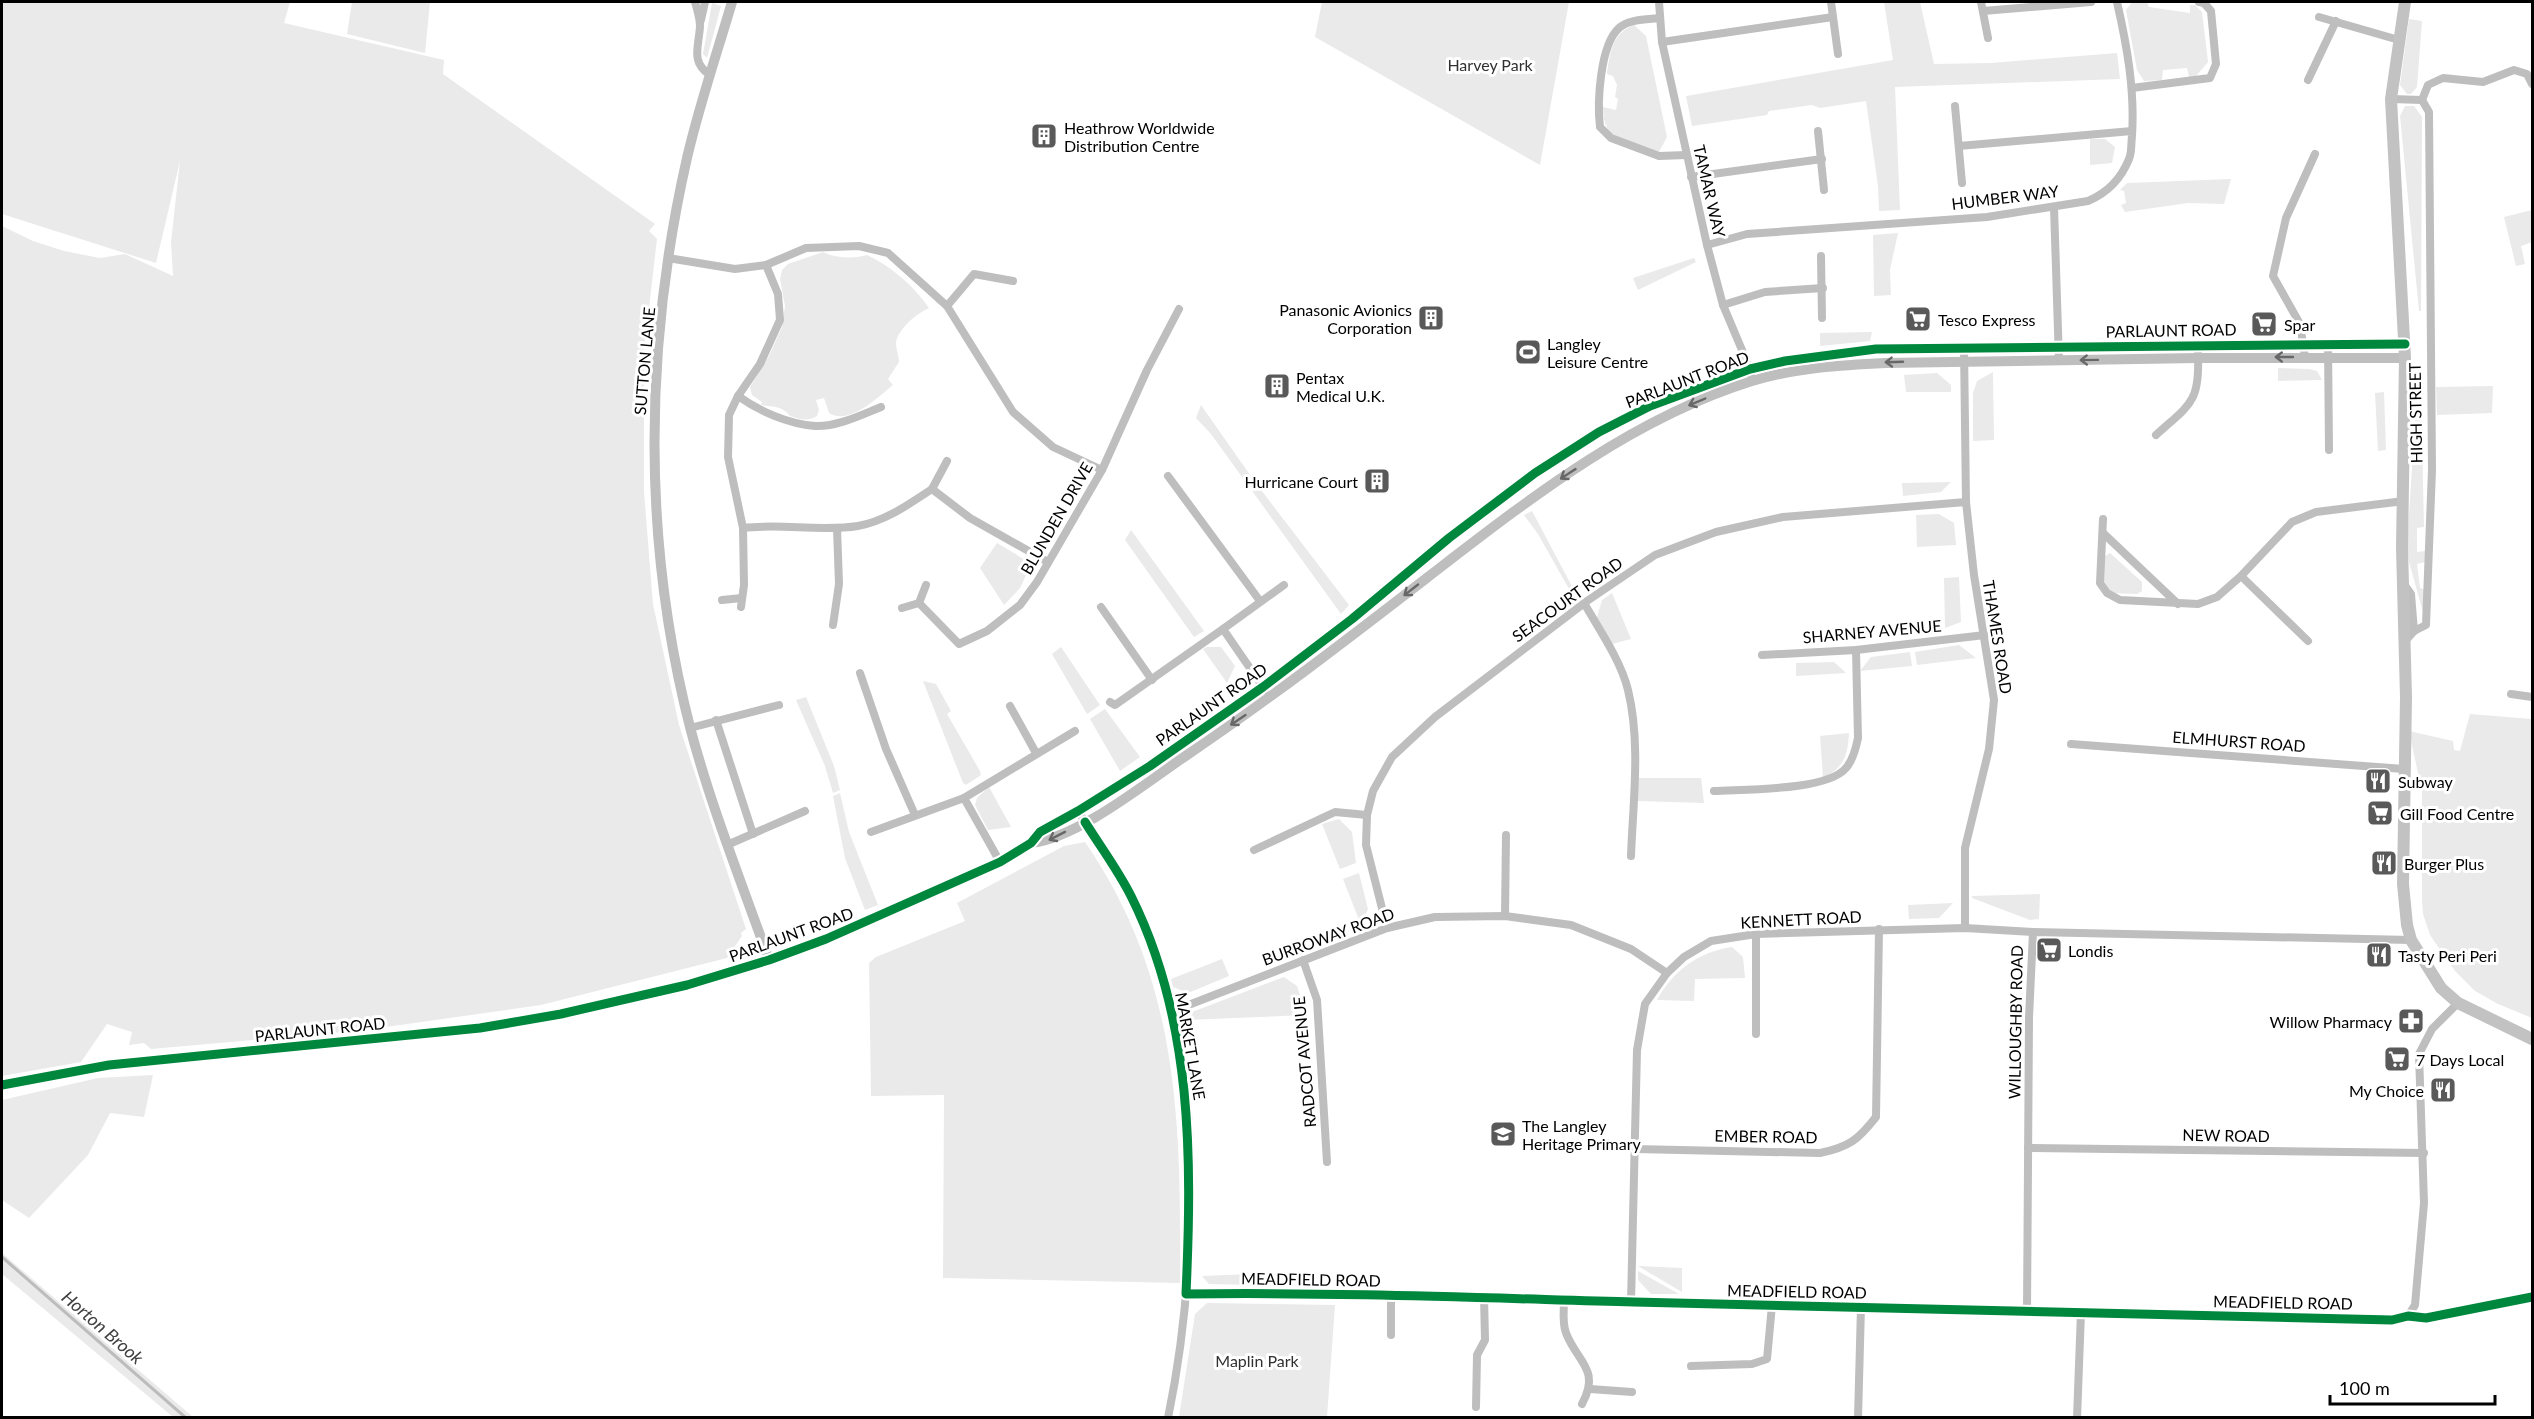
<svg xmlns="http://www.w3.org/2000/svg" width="2534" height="1419" viewBox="0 0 2534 1419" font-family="Lato,sans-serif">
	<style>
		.green { fill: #eaeaea }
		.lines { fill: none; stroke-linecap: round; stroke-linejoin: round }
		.stream { stroke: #bcbcbc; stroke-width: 3 }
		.minor { stroke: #bebebe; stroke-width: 8 }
		.tertiary { stroke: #bebebe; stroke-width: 10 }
		.secondary { stroke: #c2c2c2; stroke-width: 12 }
		.cycleway-casing { stroke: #fff; stroke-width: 13 }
		.cycleway { stroke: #00873e; stroke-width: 9 }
		.oneway { stroke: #686868 }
		.labels { text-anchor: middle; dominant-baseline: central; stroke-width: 6; stroke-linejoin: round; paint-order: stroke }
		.park-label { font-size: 16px; fill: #303030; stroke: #fff }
		.poi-label { font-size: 16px; fill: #000; stroke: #fff; text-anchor: start }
		.street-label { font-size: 16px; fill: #000; stroke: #fff }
		.water-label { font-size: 18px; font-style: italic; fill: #414141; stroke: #fff }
	</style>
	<rect width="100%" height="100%" fill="#fff"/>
	<g class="green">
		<polygon points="2,2 290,2 284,23 444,60 443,74 655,224 649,231 657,239 644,351 644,492 653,604 679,725 746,929 741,933 742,936 727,958 541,1005 365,1030 151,1049 144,1043 129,1045 132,1032 107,1024 81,1062 2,1076 2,226 33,241 64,251 100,258 125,254 173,276 171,242 180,161 156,263 2,214"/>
		<polygon points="352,2 430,2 425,53 347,34"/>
		<polygon points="1322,2 1569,2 1540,165 1315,37"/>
		<polygon points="1884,2 1920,2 1934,64 1991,63 2117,53 2120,79 1895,87 1900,210 1879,211 1878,186 1866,101 1820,108 1812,105 1769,111 1767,115 1692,126 1686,96 1893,60"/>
		<polygon points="2132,2 2147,2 2149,7 2190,13 2190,5 2195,5 2202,12 2208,62 2195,77 2189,77 2187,68 2163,70 2162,80 2144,81 2137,70 2126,10"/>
		<polygon points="712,3 721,6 707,58 703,54"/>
		<polygon points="2409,19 2422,21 2417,87 2411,94 2407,94 2400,85"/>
		<path d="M1634,25L1646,36L1667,137L1659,152C1630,144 1603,145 1603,107L1616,110L1618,99L1615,97L1617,85L1613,76L1607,74C1610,53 1612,33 1634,25Z"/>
		<polygon points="2405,106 2414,106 2422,117 2421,311 2419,311 2400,116"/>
		<polygon points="2090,139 2105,139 2115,147 2112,163 2090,165"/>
		<polygon points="2231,179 2224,204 2188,203 2125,212 2121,205 2126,203 2124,191 2120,190 2127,183"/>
		<polygon points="2532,210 2532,242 2521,246 2525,264 2516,266 2504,217"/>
		<polygon points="1898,233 1890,270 1891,295 1874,296 1873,235"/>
		<path d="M823,252C834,258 854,259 867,255C892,267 913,285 929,308C916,314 903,325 897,338C894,346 899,354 899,362L888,379L893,385C879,396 850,426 829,413L824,398L816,400L819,410L817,416C808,422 799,419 790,416C782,405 772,407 761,405L762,402L752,395L750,387L769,356L782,327L785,306L780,279L782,270L788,264Z"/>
		<polygon points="1694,258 1696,262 1638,290 1633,278"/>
		<polygon points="1872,332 1870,341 1820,346 1820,333"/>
		<polygon points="2278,368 2309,369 2317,371 2322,380 2278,381"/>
		<polygon points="1993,372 1994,440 1973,441 1973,393 1977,381"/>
		<polygon points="1937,373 1951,385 1951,392 1906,392 1904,375"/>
		<polygon points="2493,386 2492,413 2437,415 2436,387"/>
		<polygon points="2417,391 2421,393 2424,527 2417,528 2417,552 2425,551 2425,562 2417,564 2420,588 2426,590 2423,612 2409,562 2407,545"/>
		<polygon points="2384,392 2386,450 2378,451 2375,393"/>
		<polygon points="1201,405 1255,482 1349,605 1341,614 1211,434 1196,418"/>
		<polygon points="1951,482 1941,492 1903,496 1902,483"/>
		<polygon points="1532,511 1576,594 1573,596 1538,534 1524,515"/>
		<polygon points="1939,514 1954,523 1956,545 1917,547 1916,515"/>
		<polygon points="1131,530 1204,631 1194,637 1125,540"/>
		<polygon points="997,543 1027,561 1030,567 1020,588 1004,605 980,568"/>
		<polygon points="2110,553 2142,582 2142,591 2137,594 2110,593 2103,579 2104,557"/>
		<polygon points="1959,577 1961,622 1945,628 1944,578"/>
		<polygon points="1612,593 1631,639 1612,644 1597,617 1602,600"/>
		<polygon points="1959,645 1976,658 1917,665 1915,652"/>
		<polygon points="1061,647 1100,705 1087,714 1052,654"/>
		<polygon points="1207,647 1221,647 1235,666 1227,683 1203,649"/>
		<polygon points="1910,652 1912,666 1860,671 1871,657"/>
		<polygon points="1834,662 1846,673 1796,676 1796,663"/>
		<polygon points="923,681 936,684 951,711 947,714 980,771 981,775 966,785 963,783"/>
		<polygon points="806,697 834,766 840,790 833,793 825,766 796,700"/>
		<polygon points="1105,709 1140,757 1120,771 1090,719"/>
		<polygon points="2470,714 2532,719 2532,1018 2498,1004 2475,991 2455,971 2430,935 2423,914 2422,900 2422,792 2409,731 2453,741 2454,750 2460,751"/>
		<path d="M1849,733C1848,754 1844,769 1823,777L1820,736Z"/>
		<polygon points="1637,778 1701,778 1704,803 1638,801"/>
		<polygon points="989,787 1011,827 988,830 975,805 977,798"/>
		<polygon points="840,793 849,832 878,905 865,910 845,858 833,796"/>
		<polygon points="1339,819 1352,832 1356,863 1340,869 1322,824"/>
		<path d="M1085,842C1180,980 1181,1122 1180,1283L943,1278L944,1095L871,1096L869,963L876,957L965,921L957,903L1064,846Z"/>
		<polygon points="1359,873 1368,909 1361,925 1343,879"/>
		<polygon points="2040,894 2039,919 2030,920 1972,898 1972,896"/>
		<polygon points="1953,903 1939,918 1909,919 1908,905"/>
		<path d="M1732,947L1743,957L1745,978L1695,979L1694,1001L1657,1000C1673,971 1698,952 1732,947Z"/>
		<polygon points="1222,959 1229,976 1188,993 1173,987 1171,979"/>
		<polygon points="1284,977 1297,986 1306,1015 1186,1020 1192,1012"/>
		<polygon points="153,1075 144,1117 110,1113 88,1155 29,1218 2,1200 2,1100 98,1078"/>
		<polygon points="2,1253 193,1417 173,1417 2,1274"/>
		<polygon points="1638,1266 1682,1268 1682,1292"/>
		<polygon points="1638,1271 1679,1294 1651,1294 1638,1280"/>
		<polygon points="1252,1274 1253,1285 1209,1284 1202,1276"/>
		<polygon points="1207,1303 1335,1305 1327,1417 1179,1417 1195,1314"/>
	</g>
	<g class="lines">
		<polyline class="stream" points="2,1257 186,1418"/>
		<g class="minor">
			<path d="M695,2C697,9 700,18 700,26C699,46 690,62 710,75"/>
			<polyline points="1659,2 1662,42 1707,245 1723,305 1750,369 1752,381"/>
			<polyline points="1831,2 1838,54"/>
			<polyline points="1981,2 1988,38"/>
			<polyline points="1983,11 2091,2"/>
			<polyline points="2319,17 2399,40"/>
			<path d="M1659,18C1646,20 1629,19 1619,28C1600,45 1597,102 1600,127L1611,138L1659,156L1686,155"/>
			<polyline points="701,20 705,2"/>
			<polyline points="1662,42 1833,17"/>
			<polyline points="2308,80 2336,21"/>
			<polyline points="2132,88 2210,78 2216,64 2211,11 2204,3 2199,2"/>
			<polyline points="2391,99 2422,100 2429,112 2432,470 2426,625 2414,631 2406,640"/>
			<polyline points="2422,100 2428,85 2443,78 2483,82 2514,70 2527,74 2532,84"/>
			<polyline points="1955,106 1962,183"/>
			<polyline points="1818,131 1824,190"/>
			<polyline points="1959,146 2132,131"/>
			<polyline points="1691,177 1822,159"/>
			<polyline points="2054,207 2059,361"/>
			<path d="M1707,245L1747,234L1987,217L2088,201C2107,193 2121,179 2129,159C2132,152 2131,143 2132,136C2135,90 2127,46 2117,2"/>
			<polyline points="1821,256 1822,318"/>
			<polyline points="668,258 735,269 766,265 806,248 859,246 888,253 947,306 1013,412 1053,447 1102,470"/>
			<polyline points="1723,305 1765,292 1823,288"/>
			<polyline points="947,306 974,274 1013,281"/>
			<polyline points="2328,344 2329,450"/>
			<polyline points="1964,347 1966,502 1974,575 1994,700 1989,749 1965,848 1965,928"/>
			<polyline points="2305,357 2300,324 2273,276 2286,218 2315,154"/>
			<path d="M738,396C759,411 788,424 815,426C837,427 861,415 881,407"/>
			<path d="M2156,435C2190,404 2200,403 2198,354"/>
			<polyline points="1168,476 1260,601"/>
			<polyline points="932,489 947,461"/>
			<polyline points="2103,519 2100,583 2107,593 2120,600 2198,604 2217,597 2241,576 2292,522 2316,512 2404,501"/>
			<path d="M743,528C781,523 820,532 858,526C886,521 909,504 932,489L970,518L1048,562"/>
			<polyline points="2103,533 2178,604"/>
			<polyline points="2241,576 2308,641"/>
			<polyline points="2404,584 2411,594 2414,631"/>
			<polyline points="722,600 742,598"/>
			<polyline points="919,603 926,585"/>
			<path d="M1584,603C1599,629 1621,661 1628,690C1641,743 1633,802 1631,856"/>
			<polyline points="741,607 744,585 743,528 728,457 729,415 738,396 760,364 780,320 778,294 766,265"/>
			<polyline points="1101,607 1152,680"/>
			<polyline points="902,608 919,603 959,644 987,631 1020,605 1037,582 1102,470 1147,370 1179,309"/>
			<polyline points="833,625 839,584 837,528"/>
			<polyline points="1762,655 1856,650 1985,635"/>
			<polyline points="860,673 886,749 915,815"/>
			<polyline points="1265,690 1223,629 1284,585"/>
			<polyline points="2511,694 2532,697"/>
			<polyline points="1110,702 1115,705 1223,629"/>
			<polyline points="1010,706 1036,753"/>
			<polyline points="716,720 753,834"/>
			<polyline points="690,728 779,705"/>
			<polyline points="2071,744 2404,769"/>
			<path d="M1714,791C1744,789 1827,791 1846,768C1853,760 1856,748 1858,738L1856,650"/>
			<path d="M1078,811C1096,839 1116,867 1131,896C1148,932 1164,973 1173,1011C1201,1131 1193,1297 1168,1418"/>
			<polyline points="871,832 964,798"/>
			<polyline points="727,845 805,811"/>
			<polyline points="1254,850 1335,812 1367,815"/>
			<polyline points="1000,862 964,798 1075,731"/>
			<polyline points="1505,916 1506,835"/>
			<polyline points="1387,928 1366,845 1367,815 1373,791 1392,757 1435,717 1587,601 1655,555 1716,532 1783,517 1966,502"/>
			<polyline points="1303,960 1317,1000 1327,1162"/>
			<polyline points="1173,1011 1387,928 1435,917 1505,916 1571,925 1631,949 1667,973"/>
			<polyline points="1756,1034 1756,934"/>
			<polyline points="2028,1148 2424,1153"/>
			<path d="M1635,1149L1820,1153C1849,1147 1858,1140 1876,1117L1879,929"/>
			<path d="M1186,1294C1335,1292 1485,1298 1634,1302C1887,1308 2139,1314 2392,1320L2408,1316L2426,1318L2532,1297"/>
			<path d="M1564,1300C1564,1310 1562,1323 1566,1333C1577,1362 1601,1369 1582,1404"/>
			<polyline points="1631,1302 1637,1050 1645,1004 1667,973 1684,957 1711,941 1756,934 1965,928 2033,932"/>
			<polyline points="2027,1311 2029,1018 2033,932 2411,940"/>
			<polyline points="2408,1316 2415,1305 2424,1203 2419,1054 2432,1029 2458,1003"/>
			<polyline points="1391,1335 1391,1295"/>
			<polyline points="1691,1366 1752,1364 1767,1359 1772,1305"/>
			<polyline points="1590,1389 1632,1392"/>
			<polyline points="1476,1407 1477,1355 1485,1340 1484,1296"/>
			<polyline points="1858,1418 1861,1307"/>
			<polyline points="2077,1418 2081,1312"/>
		</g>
		<g class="tertiary">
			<path d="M732,2C717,53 699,106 687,158C644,347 642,543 691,731C712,809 742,884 769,960"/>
			<path d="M1031,843C1078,838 1147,782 1187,755C1270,699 1349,638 1428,577C1528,500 1630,419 1752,381C1795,368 1842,365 1886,363L2198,358H2405"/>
			<polyline points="2,1085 109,1065 480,1028 561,1014 687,985 769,960 826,939 1000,862 1031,843 1040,832 1078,811 1150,766 1263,687 1352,619 1449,538 1535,473 1599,432 1650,406 1750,369 1785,361 1876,349 2405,344"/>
		</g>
		<polyline class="secondary" points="2405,2 2391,99 2405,358 2402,548 2406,697 2403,884 2407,925 2411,940 2441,988 2458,1003 2532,1039"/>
		<defs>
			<g id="cycleway">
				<path d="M1085,822C1100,846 1118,870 1131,896C1193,1020 1192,1159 1186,1294C1335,1292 1485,1298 1634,1302C1887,1308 2139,1314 2392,1320L2408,1316L2426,1318L2532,1297"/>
				<polyline points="2,1085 109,1065 480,1028 561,1014 687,985 769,960 826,939 1000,862 1031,843 1040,832 1078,811 1150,766 1263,687 1352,619 1449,538 1535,473 1599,432 1650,406 1750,369 1785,361 1876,349 2405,344"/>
			</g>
		</defs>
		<use href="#cycleway" class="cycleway-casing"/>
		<use href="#cycleway" class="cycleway"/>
	</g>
	<defs><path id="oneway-shaft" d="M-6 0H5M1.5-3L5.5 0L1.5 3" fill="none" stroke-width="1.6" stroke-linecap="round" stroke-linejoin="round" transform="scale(1.5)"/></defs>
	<g class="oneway">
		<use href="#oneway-shaft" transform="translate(2284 357) rotate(180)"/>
		<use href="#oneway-shaft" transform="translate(2089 360) rotate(179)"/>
		<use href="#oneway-shaft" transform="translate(1894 362) rotate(178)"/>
		<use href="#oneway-shaft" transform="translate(1697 402) rotate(157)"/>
		<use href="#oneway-shaft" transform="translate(1568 474) rotate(147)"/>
		<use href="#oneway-shaft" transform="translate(1411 590) rotate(142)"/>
		<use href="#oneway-shaft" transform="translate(1238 720) rotate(146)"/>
		<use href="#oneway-shaft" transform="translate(1057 836) rotate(153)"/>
	</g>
	<defs>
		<symbol id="building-square" viewBox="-11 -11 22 22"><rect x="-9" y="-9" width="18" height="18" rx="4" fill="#595959" stroke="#fff"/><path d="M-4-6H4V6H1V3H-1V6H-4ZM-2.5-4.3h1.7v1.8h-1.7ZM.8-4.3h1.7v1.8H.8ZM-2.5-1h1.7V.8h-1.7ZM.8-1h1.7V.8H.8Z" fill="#fff"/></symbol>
		<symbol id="supermarket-square" viewBox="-11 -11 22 22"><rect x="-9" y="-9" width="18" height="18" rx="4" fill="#595959" stroke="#fff"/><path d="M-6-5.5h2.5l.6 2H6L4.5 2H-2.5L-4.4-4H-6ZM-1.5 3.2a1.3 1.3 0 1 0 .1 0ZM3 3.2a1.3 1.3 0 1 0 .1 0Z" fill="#fff"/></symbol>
		<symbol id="stadium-square" viewBox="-11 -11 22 22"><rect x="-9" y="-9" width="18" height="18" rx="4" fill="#595959" stroke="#fff"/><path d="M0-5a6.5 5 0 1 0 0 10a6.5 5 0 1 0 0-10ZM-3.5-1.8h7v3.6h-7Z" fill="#fff"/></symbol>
		<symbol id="restaurant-square" viewBox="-11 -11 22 22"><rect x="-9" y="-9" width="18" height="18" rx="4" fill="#595959" stroke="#fff"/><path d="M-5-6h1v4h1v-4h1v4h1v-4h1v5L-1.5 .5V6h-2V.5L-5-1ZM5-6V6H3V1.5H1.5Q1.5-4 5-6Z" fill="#fff"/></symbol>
		<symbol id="pharmacy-square" viewBox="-11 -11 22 22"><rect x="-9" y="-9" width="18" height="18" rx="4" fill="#595959" stroke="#fff"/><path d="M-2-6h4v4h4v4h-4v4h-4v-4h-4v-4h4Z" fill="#fff"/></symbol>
		<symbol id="school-square" viewBox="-11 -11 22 22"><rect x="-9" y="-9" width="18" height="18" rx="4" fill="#595959" stroke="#fff"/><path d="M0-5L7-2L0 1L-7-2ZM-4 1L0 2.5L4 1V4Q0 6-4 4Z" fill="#fff"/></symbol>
	</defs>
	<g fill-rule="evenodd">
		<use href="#building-square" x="1029" y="121" width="30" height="30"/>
		<use href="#building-square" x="1416" y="303" width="30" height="30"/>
		<use href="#supermarket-square" x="1903" y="304" width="30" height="30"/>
		<use href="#supermarket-square" x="2249" y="309" width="30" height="30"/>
		<use href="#stadium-square" x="1513" y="337" width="30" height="30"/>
		<use href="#building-square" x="1262" y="371" width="30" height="30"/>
		<use href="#building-square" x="1362" y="466" width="30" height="30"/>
		<use href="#restaurant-square" x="2363" y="766" width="30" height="30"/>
		<use href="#supermarket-square" x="2365" y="798" width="30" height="30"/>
		<use href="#restaurant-square" x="2369" y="848" width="30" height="30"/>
		<use href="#supermarket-square" x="2034" y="935" width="30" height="30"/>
		<use href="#restaurant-square" x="2364" y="940" width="30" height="30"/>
		<use href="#pharmacy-square" x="2396" y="1006" width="30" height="30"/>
		<use href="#supermarket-square" x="2382" y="1044" width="30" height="30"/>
		<use href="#restaurant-square" x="2428" y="1075" width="30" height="30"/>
		<use href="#school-square" x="1488" y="1119" width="30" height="30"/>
	</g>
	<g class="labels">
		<g class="park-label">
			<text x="1490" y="64">Harvey Park</text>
			<text x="1257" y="1360">Maplin Park</text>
		</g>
		<g class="poi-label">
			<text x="1064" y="127">Heathrow Worldwide<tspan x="1064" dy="18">Distribution Centre</tspan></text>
			<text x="1412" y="309" text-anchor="end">Panasonic Avionics<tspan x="1412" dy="18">Corporation</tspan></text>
			<text x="1938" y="319">Tesco Express</text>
			<text x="2284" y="324">Spar</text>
			<text x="1547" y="343">Langley<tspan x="1547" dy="18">Leisure Centre</tspan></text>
			<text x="1296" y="377">Pentax<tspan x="1296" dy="18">Medical U.K.</tspan></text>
			<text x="1358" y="481" text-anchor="end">Hurricane Court</text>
			<text x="2398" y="781">Subway</text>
			<text x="2400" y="813">Gill Food Centre</text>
			<text x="2404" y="863">Burger Plus</text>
			<text x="2068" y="950">Londis</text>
			<text x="2398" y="955">Tasty Peri Peri</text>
			<text x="2392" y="1021" text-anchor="end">Willow Pharmacy</text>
			<text x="2416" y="1059">7 Days Local</text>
			<text x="2424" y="1090" text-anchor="end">My Choice</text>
			<text x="1522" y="1125">The Langley<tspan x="1522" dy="18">Heritage Primary</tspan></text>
		</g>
		<g class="street-label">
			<text transform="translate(1710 191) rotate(77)">TAMAR WAY</text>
			<text transform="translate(2005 197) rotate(-7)">HUMBER WAY</text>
			<text transform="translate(2171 330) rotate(-1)">PARLAUNT ROAD</text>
			<text transform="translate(644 361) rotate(-85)">SUTTON LANE</text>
			<text transform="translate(1687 379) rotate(-21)">PARLAUNT ROAD</text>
			<text transform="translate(2415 413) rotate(-91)">HIGH STREET</text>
			<text transform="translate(1056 518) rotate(-60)">BLUNDEN DRIVE</text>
			<text transform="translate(1567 599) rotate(-36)">SEACOURT ROAD</text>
			<text transform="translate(1872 631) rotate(-5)">SHARNEY AVENUE</text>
			<text transform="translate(1998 637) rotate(81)">THAMES ROAD</text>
			<text transform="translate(1211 704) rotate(-35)">PARLAUNT ROAD</text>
			<text transform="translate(2239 741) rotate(4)">ELMHURST ROAD</text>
			<text transform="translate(1801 919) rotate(-3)">KENNETT ROAD</text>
			<text transform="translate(791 934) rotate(-20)">PARLAUNT ROAD</text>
			<text transform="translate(1328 936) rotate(-20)">BURROWAY ROAD</text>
			<text transform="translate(2015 1022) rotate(-89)">WILLOUGHBY ROAD</text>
			<text transform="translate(320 1029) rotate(-6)">PARLAUNT ROAD</text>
			<text transform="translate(1191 1046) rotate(80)">MARKET LANE</text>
			<text transform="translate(1304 1062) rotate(-95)">RADCOT AVENUE</text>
			<text transform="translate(2226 1135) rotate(1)">NEW ROAD</text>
			<text transform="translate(1766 1136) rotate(1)">EMBER ROAD</text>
			<text transform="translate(1311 1279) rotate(1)">MEADFIELD ROAD</text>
			<text transform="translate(1797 1291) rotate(1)">MEADFIELD ROAD</text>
			<text transform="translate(2283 1302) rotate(1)">MEADFIELD ROAD</text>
		</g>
		<g class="water-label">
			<text transform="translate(103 1327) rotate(41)">Horton Brook</text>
		</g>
	</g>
	<rect width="2534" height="1419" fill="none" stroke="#000000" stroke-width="6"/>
	<path d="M2330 1395v9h165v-9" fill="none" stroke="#000000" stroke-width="3"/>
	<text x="2339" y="1395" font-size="18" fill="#000000" stroke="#ffffff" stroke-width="4.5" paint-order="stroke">100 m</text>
</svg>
